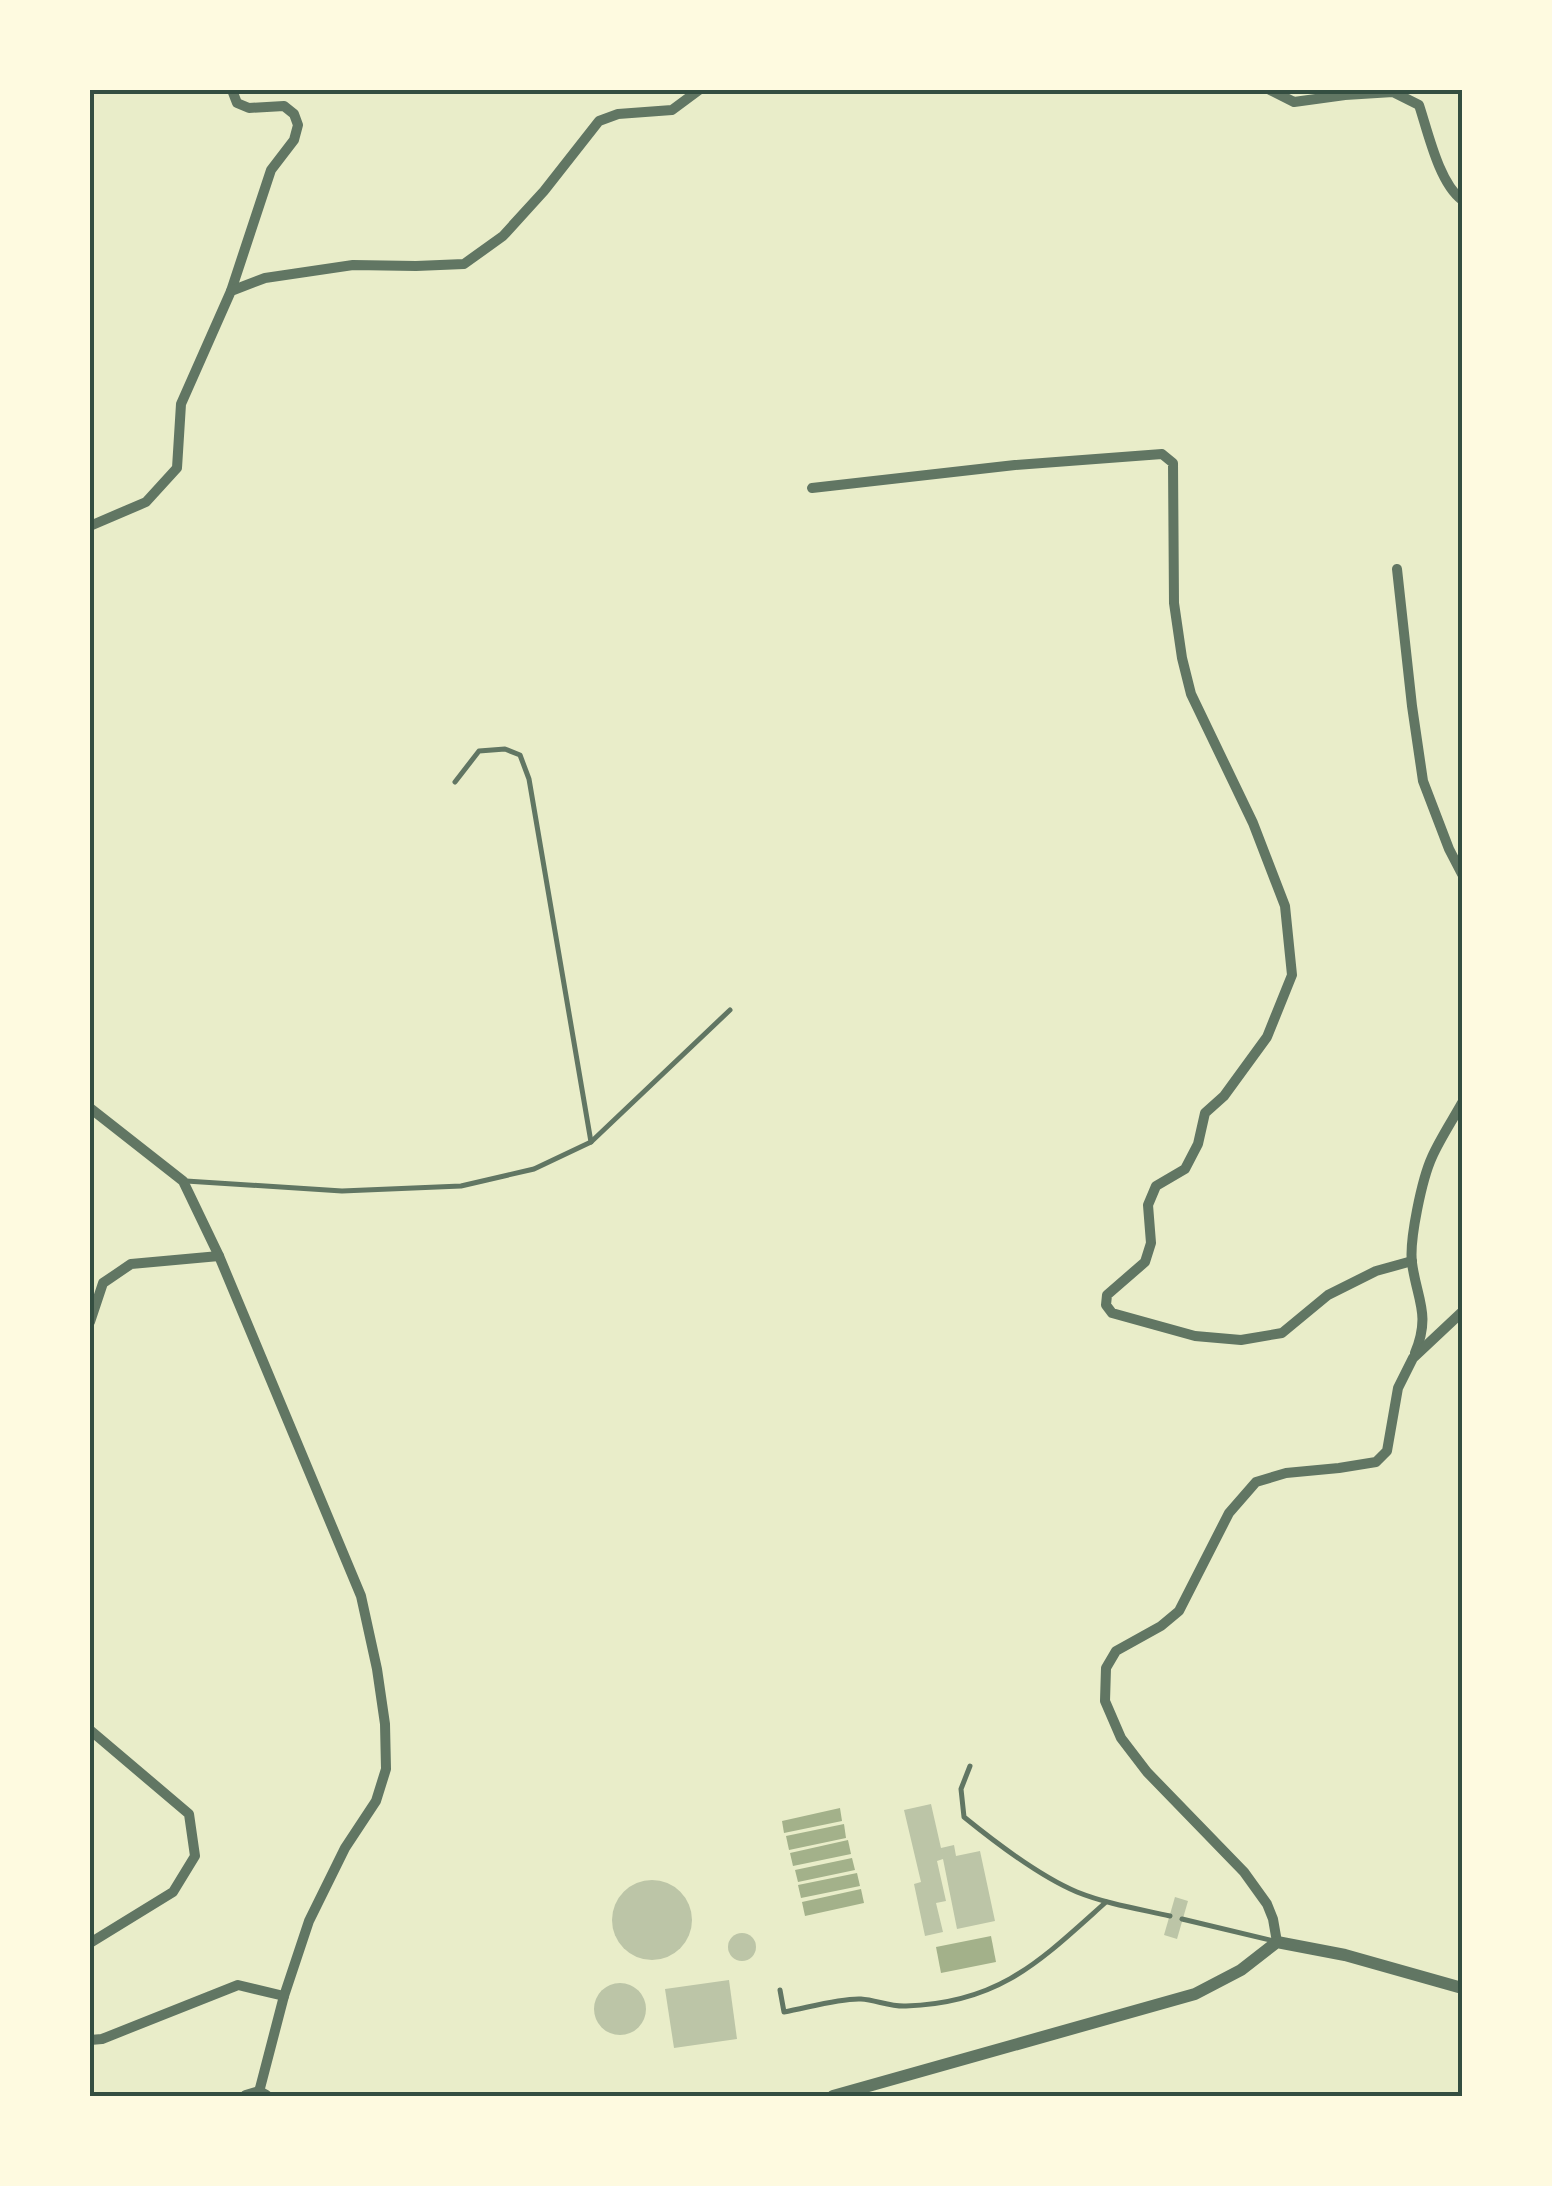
<svg xmlns="http://www.w3.org/2000/svg" width="1552" height="2186" viewBox="0 0 1552 2186" font-family="'Exo 2',sans-serif">
	<style>
		.water { fill: #a3b18a }
		.building { fill: #bcc5a7 }
		.lines { fill: none; stroke-linecap: round; stroke-linejoin: round }
		.service { stroke: #617663; stroke-width: 5 }
		.minor { stroke: #617663; stroke-width: 10 }
		.tertiary { stroke: #617663; stroke-width: 12 }
		.neatline { fill: none; stroke: #344e41; stroke-width: 4 }
	</style>
	<rect width="100%" height="100%" fill="#e9edc9"/>
	<g class="water">
		<polygon points="840,1808 842,1821 784,1833 782,1821"/>
		<polygon points="844,1824 846,1838 789,1850 786,1836"/>
		<polygon points="848,1840 851,1854 793,1866 790,1853"/>
		<polygon points="852,1858 855,1870 798,1882 795,1870"/>
		<polygon points="857,1873 860,1886 801,1898 798,1885"/>
		<polygon points="861,1889 864,1903 805,1916 802,1902"/>
		<polygon points="991,1936 996,1962 941,1973 936,1947"/>
	</g>
	<g class="building">
		<polygon points="931,1804 941,1848 954,1845 956,1856 980,1851 995,1921 957,1929 943,1859 937,1861 946,1901 936,1903 943,1932 925,1936 914,1884 921,1882 904,1810"/>
		<circle cx="652" cy="1920" r="40"/>
		<polygon points="1175,1897 1188,1901 1177,1939 1164,1935"/>
		<circle cx="742" cy="1947" r="14"/>
		<polygon points="729,1980 737,2039 674,2048 665,1989"/>
		<circle cx="620" cy="2009" r="26"/>
	</g>
	<g class="lines">
		<g class="service">
			<polyline points="455,782 479,751 505,749 520,755 529,779 591,1142"/>
			<polyline points="186,1181 342,1191 461,1186 534,1169 591,1142 730,1010"/>
			<path d="M970,1766L961,1789L964,1817C996,1843 1039,1876 1077,1892C1107,1904 1139,1909 1170,1916"/>
			<polyline points="1182,1919 1274,1941"/>
			<path d="M780,1990L784,2012C807,2008 839,1998 861,1999C876,2000 891,2007 906,2006C1000,2003 1040,1961 1106,1902"/>
		</g>
		<g class="minor">
			<path d="M1270,90L1294,102L1345,95L1393,92L1419,105C1428,132 1439,183 1462,200"/>
			<polyline points="231,291 271,170 294,140 298,125 294,114 284,106 249,108 237,103 232,90"/>
			<polyline points="812,488 1015,465 1162,454 1173,463 1174,603 1182,658 1191,694 1253,823 1285,906 1292,975 1267,1037 1224,1096 1205,1113 1198,1144 1185,1169 1156,1186 1148,1205 1151,1243 1145,1262 1107,1295 1106,1305 1112,1313 1195,1336 1241,1340 1282,1333 1328,1295 1376,1271 1412,1261"/>
			<polyline points="90,526 146,502 177,468 181,404 231,291 265,278 353,265 416,266 464,264 503,236 544,191 599,121 618,114 672,110 699,90"/>
			<polyline points="1397,569 1412,706 1423,781 1449,849 1462,874"/>
			<polyline points="90,1108 183,1181 219,1256 361,1596 377,1669 385,1724 386,1769 376,1801 345,1848 309,1921 284,1996 259,2092"/>
			<polyline points="90,1322 103,1283 131,1264 219,1256"/>
			<path d="M1415,1353C1431,1314 1417,1300 1412,1263C1409,1240 1422,1179 1432,1157C1440,1139 1452,1121 1462,1103"/>
			<polyline points="90,1730 189,1814 195,1856 173,1892 90,1943"/>
			<polyline points="1277,1942 1273,1919 1267,1904 1244,1872 1147,1772 1121,1738 1105,1701 1106,1668 1116,1651 1161,1626 1179,1611 1229,1513 1256,1482 1286,1473 1339,1468 1376,1462 1387,1451 1398,1388 1413,1358 1462,1312"/>
			<polyline points="90,2040 102,2039 238,1985 284,1996"/>
		</g>
		<g class="tertiary">
			<polyline points="246,2096 259,2092 266,2096"/>
			<polyline points="833,2096 1195,1994 1241,1970 1277,1942 1345,1955 1462,1988"/>
		</g>
	</g>
	<rect width="1552" height="2186" fill="none" stroke="#fefae0" stroke-width="185"/>
	<rect x="92" y="92" width="1368" height="2002" class="neatline"/>
</svg>
